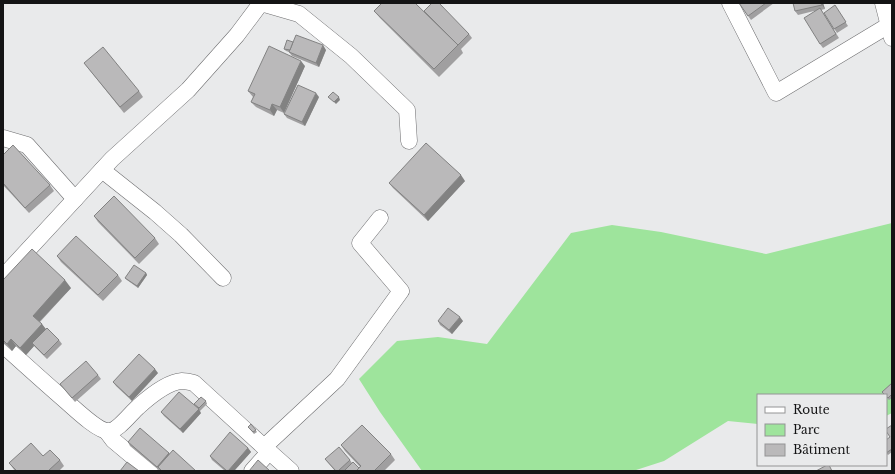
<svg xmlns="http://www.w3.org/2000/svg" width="895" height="474" viewBox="0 0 895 474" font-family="'Libre Baskerville',serif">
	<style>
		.green { fill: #9ee49c }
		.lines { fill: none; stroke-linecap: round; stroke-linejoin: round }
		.minor-casing { stroke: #6e6e70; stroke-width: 17 }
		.minor { stroke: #fff; stroke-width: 16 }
		.wall { fill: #a09fa0 }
		.shaded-wall { fill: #828282 }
		.building { fill: #bab9ba; stroke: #828282 }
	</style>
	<rect width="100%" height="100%" fill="#e9eaeb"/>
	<polygon class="green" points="892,223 892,413 886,416 886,395 758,395 758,424 728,421 664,461 633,471 422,471 380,412 359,379 397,341 438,337 487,344 571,233 612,225 661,232 766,254"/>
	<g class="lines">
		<defs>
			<g id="minor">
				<polyline points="730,3 776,93 889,25"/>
				<polyline points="883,3 892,38"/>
				<polyline points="3,138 27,145 75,199"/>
				<polyline points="102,170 155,212 181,235 223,278"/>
				<polyline points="3,277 112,159 188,90 237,35 261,3 299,14 351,56 407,110 409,141"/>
				<path d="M3,345C24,364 45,383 67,402C75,409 98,431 108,431C117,432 131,413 138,407C149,397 167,382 182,381C186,381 190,382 194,383L264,447L291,471"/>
				<polyline points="107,432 113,440 150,471"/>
				<polyline points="264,447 337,379 401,291 360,243 380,218"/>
				<polyline points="252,471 269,452"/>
			</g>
		</defs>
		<use href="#minor" class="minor-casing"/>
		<use href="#minor" class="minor"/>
	</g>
	<g class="wall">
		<polygon points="739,3 774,3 751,20"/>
		<polygon points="823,3 825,9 821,10 839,38 823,48 820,44 814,11 798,15 795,11"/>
		<polygon points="835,6 848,26 837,33 824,13"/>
		<polygon points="374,11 424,12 469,34 472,38 461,49 463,53 439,77 380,18"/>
		<polygon points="293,42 326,50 319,67 292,56 289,52 286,51 284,49"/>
		<polygon points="84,63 139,91 143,97 124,113"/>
		<polygon points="305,66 284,113 277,110 274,116 256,107 251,102 253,97 248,91"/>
		<polygon points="319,97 305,126 287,118 284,114"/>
		<polygon points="3,155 50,185 54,191 29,213 3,185"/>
		<polygon points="465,181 428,221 393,188 389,183"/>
		<polygon points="94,216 155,238 159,244 139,264 98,222"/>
		<polygon points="57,256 118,275 122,281 103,301 61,262"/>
		<polygon points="146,273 147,275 138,288 127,280 125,278"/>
		<polygon points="3,280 71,288 40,322 46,329 59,340 62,344 47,359 34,346 26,355 16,346 12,351 3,343"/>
		<polygon points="438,321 463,321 452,334 440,325"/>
		<polygon points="158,373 132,401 116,386 113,382"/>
		<polygon points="98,375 101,379 75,402 60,384"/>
		<polygon points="892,383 892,398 889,400 886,397 886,395 884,395 882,392"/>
		<polygon points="206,401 207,404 200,411 194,404"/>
		<polygon points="161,412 201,413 183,433 164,416"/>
		<polygon points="251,424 257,432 254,434 248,427"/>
		<polygon points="892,425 892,452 888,455 886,453 890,437"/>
		<polygon points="128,442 169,453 170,454 196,471 160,471 130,446"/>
		<polygon points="341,445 391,454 395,460 384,471 335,471 325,459 350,460 352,463 359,468 360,467 345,451"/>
		<polygon points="248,448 251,452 234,471 225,471 212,460 210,456"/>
		<polygon points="43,456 60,460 64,466 59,471 15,471 9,463"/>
	</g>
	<g class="shaded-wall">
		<polygon points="821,3 823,3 825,9 822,5"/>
		<polygon points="323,45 326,50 319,67 316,63"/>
		<polygon points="301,61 305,66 284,113 280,107"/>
		<polygon points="316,93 319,97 305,126 302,122"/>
		<polygon points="339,97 340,100 336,104 334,102"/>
		<polygon points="272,104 277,110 274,116 270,110"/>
		<polygon points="461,175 465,181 428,221 424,215"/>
		<polygon points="146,273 147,275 138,288 137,286"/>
		<polygon points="65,280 71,288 38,323 33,316"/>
		<polygon points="460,317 463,321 452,334 449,330"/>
		<polygon points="42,324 47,331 32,343 34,346 26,355 20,348"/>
		<polygon points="11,339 16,346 12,351 7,344"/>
		<polygon points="155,369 158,373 132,401 129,397"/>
		<polygon points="199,409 201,413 183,433 180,429"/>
		<polygon points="248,448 251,452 234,471 228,471"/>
		<polygon points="169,453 171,457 159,468 157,467"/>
	</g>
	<g class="building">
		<polygon points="382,3 415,3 458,45 434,69 374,11"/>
		<polygon points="432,3 439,3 469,34 458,45 424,11"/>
		<polygon points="739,3 766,3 748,16"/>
		<polygon points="793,3 821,3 822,5 795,11"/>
		<polygon points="835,5 846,22 834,29 824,13"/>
		<polygon points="820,8 836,34 820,44 804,18"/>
		<polygon points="296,35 323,45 316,63 289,52"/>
		<polygon points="287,40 293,42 290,50 284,49"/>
		<polygon points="269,46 301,61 280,107 272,104 270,110 251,102 255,94 248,91"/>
		<polygon points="103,47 139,91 120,107 84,63"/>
		<polygon points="298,85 316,93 302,122 284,114"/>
		<polygon points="333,92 339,97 334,102 328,97"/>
		<polygon points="426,143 461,175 424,215 389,183"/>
		<polygon points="13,145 50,185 25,208 3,183 3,155"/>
		<polygon points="114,196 155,238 135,258 94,216"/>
		<polygon points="76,236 118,275 98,295 57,256"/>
		<polygon points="32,249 65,280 33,316 42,324 20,348 11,339 7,344 3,340 3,280"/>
		<polygon points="134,265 146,273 137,286 125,278"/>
		<polygon points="448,308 460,317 449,330 438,321"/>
		<polygon points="47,328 59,340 44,355 32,343"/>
		<polygon points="139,354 155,369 129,397 113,382"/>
		<polygon points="86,361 98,375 72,398 60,384"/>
		<polygon points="892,383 892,394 888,398 886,396 886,395 885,395 882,392"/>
		<polygon points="179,392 199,409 180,429 161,412"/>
		<polygon points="201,397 206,401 199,408 194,404"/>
		<polygon points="251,424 256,430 253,432 248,427"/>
		<polygon points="362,425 391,454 374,471 356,471 361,466 341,445"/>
		<polygon points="892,425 892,449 886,453 886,440 890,437 886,431 886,429"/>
		<polygon points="140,428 169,453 157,467 128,442"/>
		<polygon points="230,432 248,448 228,471 227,471 210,456"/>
		<polygon points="31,443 43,456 50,450 60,460 48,471 17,471 9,463"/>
		<polygon points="339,447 350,460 338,471 336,471 325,459"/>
		<polygon points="173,450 196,471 162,471 158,467"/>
		<polygon points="258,460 270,471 249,471"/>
		<polygon points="127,462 139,471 120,471"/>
		<polygon points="353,462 359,468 356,471 344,471"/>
		<polygon points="827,465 829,465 832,471 816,471"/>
	</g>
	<rect width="895" height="474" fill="none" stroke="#141415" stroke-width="8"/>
	<rect x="757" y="394" width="130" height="72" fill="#e9eaeb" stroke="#949495"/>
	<rect x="765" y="407" width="20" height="6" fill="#ffffff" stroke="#949495"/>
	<text x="793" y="414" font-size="12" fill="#141415">Route</text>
	<rect x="765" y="424" width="20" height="12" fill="#9ee49c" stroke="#949495"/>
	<text x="793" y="434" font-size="12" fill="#141415">Parc</text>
	<rect x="765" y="444" width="20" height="12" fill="#bab9ba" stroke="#949495"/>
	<text x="793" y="454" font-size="12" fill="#141415">Bâtiment</text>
</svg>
